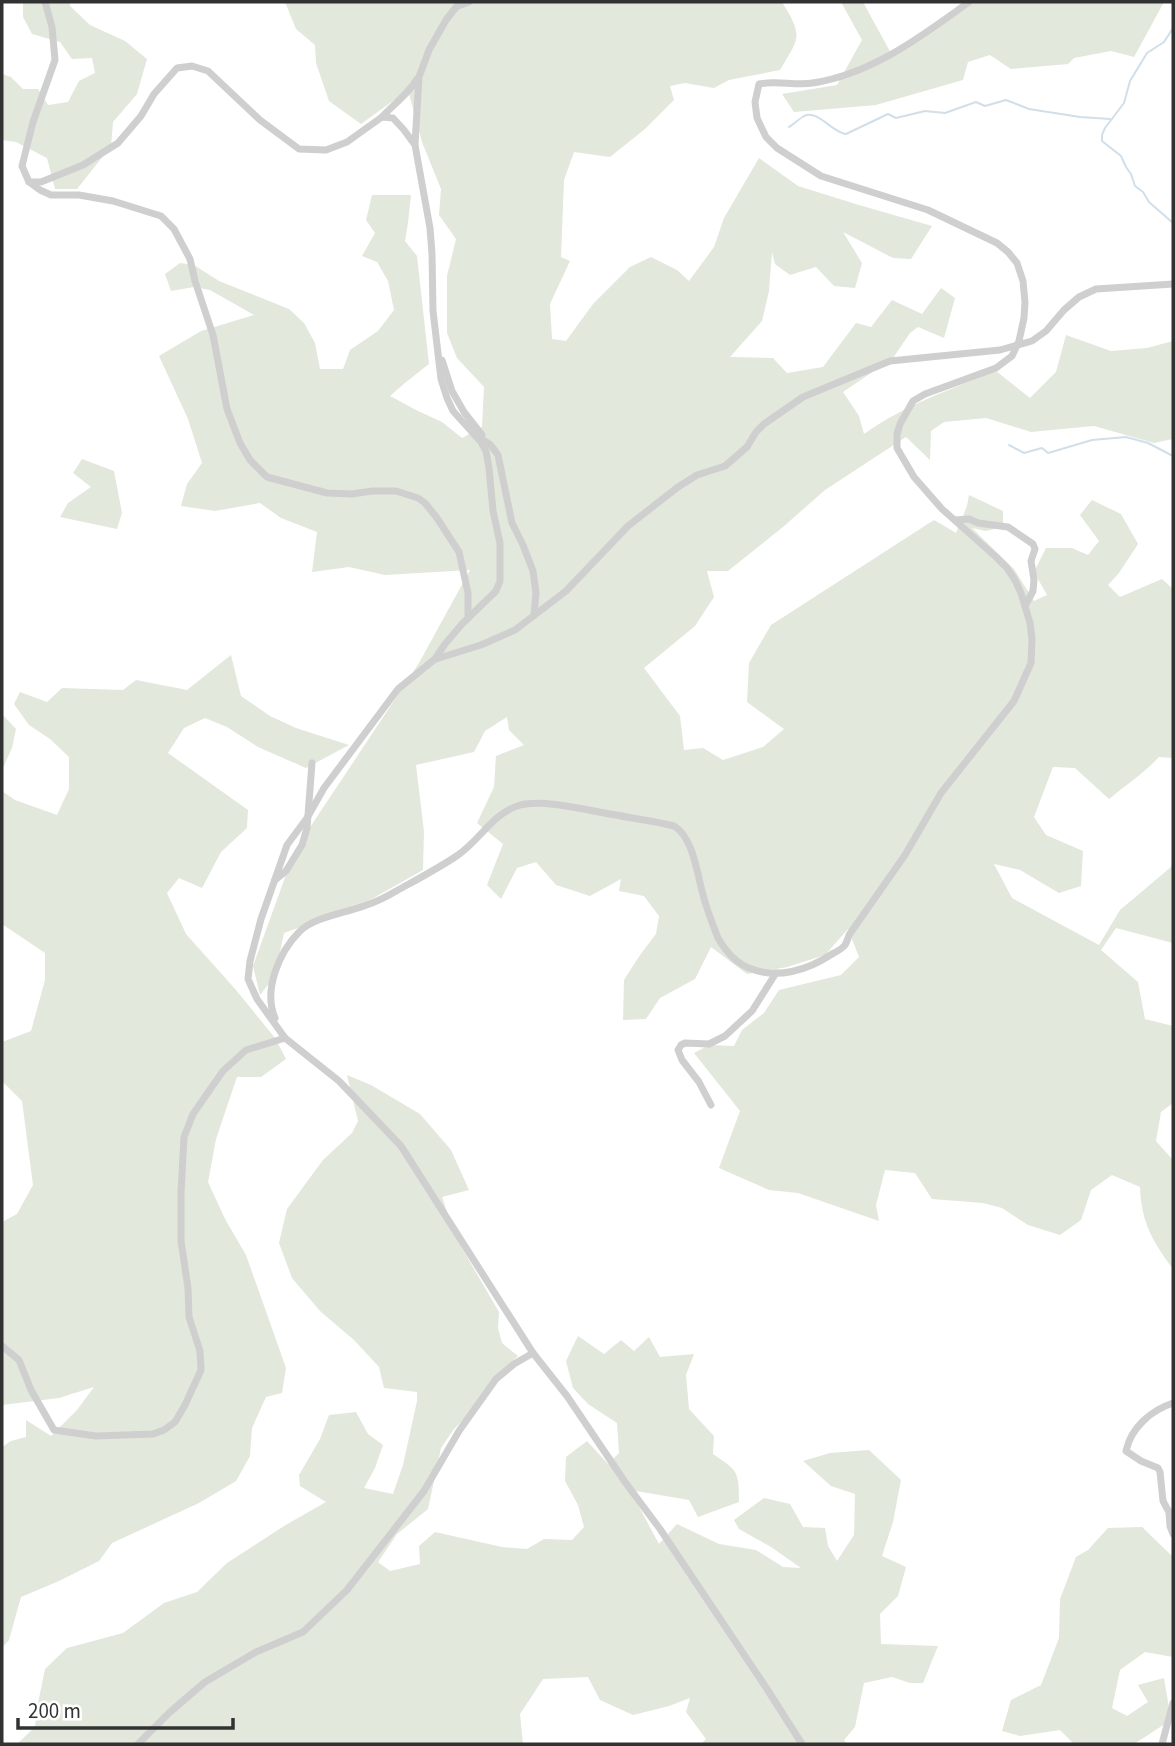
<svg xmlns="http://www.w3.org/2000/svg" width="1175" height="1746" viewBox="0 0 1175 1746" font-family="'Source Sans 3',sans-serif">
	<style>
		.green { fill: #e2e8dc }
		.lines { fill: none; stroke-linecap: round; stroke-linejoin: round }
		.stream { stroke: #d1dfea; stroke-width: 2 }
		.minor { stroke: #cfcfcf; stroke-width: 7 }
	</style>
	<rect width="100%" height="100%" fill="#fff"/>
	<g class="green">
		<polygon points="23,2 70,2 70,6 90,25 125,41 147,59 137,94 113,122 111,146 77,189 55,189 47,158 16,142 2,140 2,74 11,77 23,89 38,89 48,105 68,102 79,81 95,73 92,58 72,59 60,42 32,34 23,17"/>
		<path d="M285,2H782C803,36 800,37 780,70L729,80L714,88L685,83L670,86L674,100L645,129L610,157L574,152L564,180L561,257L570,261L550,304L552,339L566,341L593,304L630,267L651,257L677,270L689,281L714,247L724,218L759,158L798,186L859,205L932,226L911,259L893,258L843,232L862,263L855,288L834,286L816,267L790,275L775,264L772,252L769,291L762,321L730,357L773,358L787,373L823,367L856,323L871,327L892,300L922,314L941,288L955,298L944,338L918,327L910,333L893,358L843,392L859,416L864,434C903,406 951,389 996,371L1030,398L1056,372L1066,335L1111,351L1147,348L1173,341V439L1154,443L1094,426L1031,432L986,418L944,422L931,431L930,460L906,437L825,490L783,527L728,571H707L714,597L695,626L644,668L680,716L684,750L703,748L723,760L763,747L784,729L747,702L749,663L771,625L934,520L956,533L967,506L969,495L1003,511V527L986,531L972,528L1014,569L1034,601L1047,595L1034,572L1046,548H1072L1088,555L1099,541L1080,515L1092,500L1121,514L1138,544L1119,573L1108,585L1120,597L1162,579L1173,589V758L1159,757C1144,773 1126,785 1109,799L1075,768L1053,767L1034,817L1046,835L1083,851L1081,886L1059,893L1020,870L994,864L1012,898L1099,945L1120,910L1171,867L1173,856V943L1116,928L1101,950L1138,982L1145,1019L1173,1026V1103L1161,1112L1156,1141L1173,1160V1269C1153,1242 1141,1222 1140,1187L1112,1175L1091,1190L1081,1220L1060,1235L1028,1225L1002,1208L983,1203L932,1199L915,1173L885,1170L876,1205L879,1221L798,1193L769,1190L719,1168L740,1111L694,1053L709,1045L734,1046L742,1030L764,1013L779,990L841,975L859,957L848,929L825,955L787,967L747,974L711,947L695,979L660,998L646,1019L623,1020L624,980L640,955L656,934L659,916L644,896L619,891L621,879L590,896L556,885L536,862L517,868L501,899L487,885L503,844L477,823L494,787L496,756L524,745L509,730L507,717L485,731L474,752L416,765L424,832L423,870L361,905L284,933L275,976L260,995L253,966L295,850L419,663L470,570L385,575L349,567L312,572L317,532L281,518L260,503L215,511L181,506L187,484L202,463L188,419L159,356L201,331L254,315L210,290L194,287L171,291L165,274L180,263L194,265L219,281L289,309L304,323L315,343L320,369H343L350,350L378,331L394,310L388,281L377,262L362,256L375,233L366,220L372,195H411L408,223L405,241L417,256L429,364L405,383L390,396L418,411L442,422L462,438L482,427L484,387L457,358L447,333V276L456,239L439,215L441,189L422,142L408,90L361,124L329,101L316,63L315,45L296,29Z"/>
		<polygon points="841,2 863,2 893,57 973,2 1164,2 1134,57 1111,51 1074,58 1068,64 1011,69 990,55 968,62 963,80 876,105 794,112 782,94 837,85 862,40"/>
		<polygon points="82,459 114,471 122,513 117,529 60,517 68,503 91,487 73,473"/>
		<polygon points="231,655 241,696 270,716 296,728 349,745 306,768 258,747 227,727 205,718 184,728 168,753 248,810 247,828 221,852 202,888 179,878 167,893 186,934 236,990 275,1038 286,1059 261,1077 237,1077 216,1139 208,1182 225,1219 246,1255 286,1368 282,1393 266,1397 252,1428 250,1456 236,1481 199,1503 112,1543 99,1561 59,1581 21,1597 9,1640 2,1648 2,1447 11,1441 26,1437 26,1420 51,1436 77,1410 94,1387 59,1398 2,1405 2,1222 17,1214 33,1185 22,1101 4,1083 2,1083 2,1042 31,1031 45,980 45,953 2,924 2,791 15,800 57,815 69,789 69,757 50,739 29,725 14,704 20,692 47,702 62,688 123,690 136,680 187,690"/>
		<polygon points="2,714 16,729 12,748 2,770"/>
		<path d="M347,1075L371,1085L420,1114L451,1150L469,1190L442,1197L456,1238L499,1312L498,1328L502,1343L518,1356L489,1384L475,1408L454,1429L441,1448L428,1509L397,1534L378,1562L390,1571L420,1564L419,1546L435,1532L502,1547L527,1549L544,1539L572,1540L584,1527L578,1505L565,1481L566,1457L587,1441L608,1464L619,1453L617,1423L588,1404L573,1388L566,1361L578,1336L604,1354L621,1340L634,1351L649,1337L660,1357L694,1354L686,1375L689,1409L714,1436L713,1454C738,1471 739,1471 739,1502L698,1517L689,1500L630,1490L659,1544L677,1524L719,1544L756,1550L783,1567L801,1568L771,1547L739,1529L734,1520L764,1498L790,1504L803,1527L825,1528L828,1546L837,1561L854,1535L855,1494L831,1486L803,1461L830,1453L869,1450L901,1480L893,1522L882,1556L906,1567L898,1596L880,1614L881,1644L938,1646L923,1683H910L892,1677L864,1683L855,1727L844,1740L847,1744H701L706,1739L686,1712L690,1698L669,1706L633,1715L600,1700L588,1677L543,1679L520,1714L523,1744H17L35,1727L37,1708L45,1669L67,1648L123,1633L164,1603L197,1592L227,1563L284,1526L326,1502L300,1486L299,1475L320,1439L329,1415L356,1412L368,1434L383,1445L375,1468L364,1488L393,1494L403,1465L417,1401V1392L384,1388L379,1367L354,1340L320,1311L292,1278L279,1243L287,1209L323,1160L352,1133L358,1121Z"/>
		<polygon points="1142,1527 1173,1557 1173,1657 1145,1652 1120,1670 1112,1708 1127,1716 1148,1702 1138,1685 1164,1678 1171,1720 1134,1744 1074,1744 1060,1730 1020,1736 1002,1731 1011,1700 1041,1685 1059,1638 1060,1599 1076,1557 1088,1550 1108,1528"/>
	</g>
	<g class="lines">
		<g class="stream">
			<polyline points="1173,28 1164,42 1147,53 1130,81 1124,103 1105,128 1102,135 1102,141 1121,156 1126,167 1131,174 1135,186 1143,192 1149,202 1173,223"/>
			<path d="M789,127C794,124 799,119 804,116C818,109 832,133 846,134L888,114L896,118L925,111L945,113L976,102L985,106L1006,100L1029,109L1080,117L1110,119"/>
			<polyline points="1009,445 1024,453 1042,448 1048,453 1092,440 1126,437 1148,443 1173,456"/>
		</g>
		<g class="minor">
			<polyline points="45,2 52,27 55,60 33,122 22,166 29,182 41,182 83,165 118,143 141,116 154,94 177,68 192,66 208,71 260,120 299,149 326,150 347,142 382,117 393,118 404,130 415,145 430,228 432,254 433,311 441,379 447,398 453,411 481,442 486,451 489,468 493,511 500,543 500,581 496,591 462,624 445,644 435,659 398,689 324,788 307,818 287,845 261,919 250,961 248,979 257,999 285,1038 339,1081 401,1146 533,1353 567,1396 625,1482 660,1529 767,1689 802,1744"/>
			<polyline points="458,6 469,2"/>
			<path d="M382,117C393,105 410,92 417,79"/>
			<polyline points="415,144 419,77 429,50 446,20 460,2"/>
			<polyline points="29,182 40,190 51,195 79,195 113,201 161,216 174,229 190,259 195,281 213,335 227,409 240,443 250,460 267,477 327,493 352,494 372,491 396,491 418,498 425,503 437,518 459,552 468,593 468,618"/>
			<polyline points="442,360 452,391 464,412 482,435"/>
			<path d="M480,439C490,442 492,447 498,455L512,523L523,545L533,571L536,593L534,615"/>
			<polyline points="955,520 969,519 978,523 1008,527 1033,544 1035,549 1031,561 1034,580 1033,591 1025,606"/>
			<polyline points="436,659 481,645 515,630 566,591 628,526 678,487 697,475 725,466 747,447 756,432 764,424 803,397 890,361 1000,350 1032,341 1046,331 1064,310 1079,297 1096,289 1173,284"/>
			<polyline points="275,880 286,871 302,845 307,828 312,763"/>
			<path d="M275,1018C263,990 279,952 300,931C314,917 345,913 364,906C376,902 388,896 398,890C418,879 439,868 458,855C481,839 493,813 520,805C545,799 590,811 616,815C635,819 655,821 674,826C692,836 697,871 702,891C706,907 712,923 718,938C725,950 736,963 749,968C777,980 808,970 832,954C836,952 842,949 845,945C847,942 848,938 849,935L905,855L941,793L1014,701L1031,663L1032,639L1030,623L1021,593L1015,580L1007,568L996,557L942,509L914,477L897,448V434L900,424L913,401L925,394L996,368L1012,356L1019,341L1024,318L1025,302L1023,281L1017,263L1008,252L997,243L928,210L821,176L777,148L766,137L757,118L755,102L759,84C777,80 795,86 813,83C872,74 922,36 969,2"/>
			<polyline points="711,1105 699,1082 682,1060 678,1050 681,1045 685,1043 709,1044 725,1036 752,1011 776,973"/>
			<polyline points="2,1346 19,1360 31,1390 54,1430 96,1436 153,1434 164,1430 175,1422 185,1405 201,1370 200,1351 189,1317 188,1288 181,1241 181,1193 184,1137 193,1114 223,1071 246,1050 285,1038"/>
			<path d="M1173,1403C1152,1410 1131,1427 1126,1451L1141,1461L1158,1468L1160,1472L1163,1501L1169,1512L1170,1526L1173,1534"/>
			<polyline points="138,1744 170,1712 205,1682 256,1652 303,1632 347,1590 424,1491 459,1431 496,1379 514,1364 533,1353"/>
			<polyline points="1162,1744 1173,1703"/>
		</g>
	</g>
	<rect width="1175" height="1746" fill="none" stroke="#323232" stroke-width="7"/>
	<path d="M18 1718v10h215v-10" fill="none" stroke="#323232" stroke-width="3.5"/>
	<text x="28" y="1718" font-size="21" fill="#323232" stroke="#ffffff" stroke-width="5" paint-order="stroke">200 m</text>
</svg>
